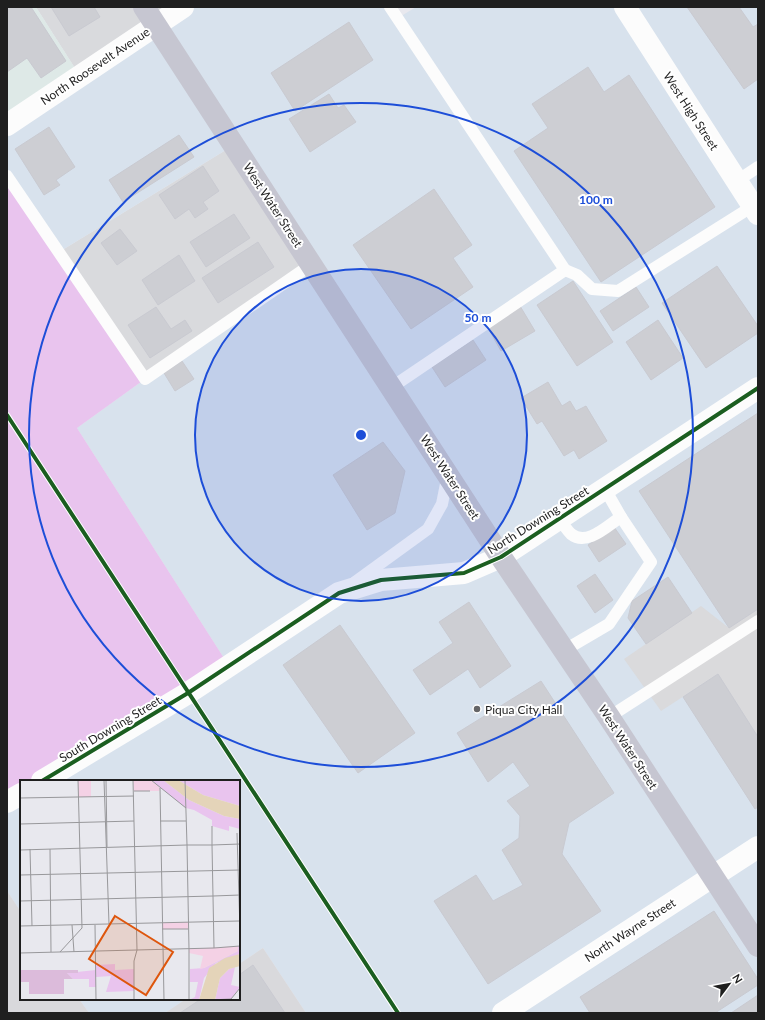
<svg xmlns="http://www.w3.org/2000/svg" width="765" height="1020" viewBox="0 0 765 1020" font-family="Lato,sans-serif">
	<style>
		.residential { fill: #d9dadd }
		.commercial { fill: #d8e2ed }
		.industrial { fill: #dee9e7 }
		.religious { fill: #d9d9dc }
		.grass { fill: #e9c4ee }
		.parking { fill: #dadadc }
		.building { fill: #cdced3; stroke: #c9cad1 }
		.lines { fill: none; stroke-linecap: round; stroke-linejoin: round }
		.service { stroke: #fcfcfc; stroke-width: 12 }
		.minor { stroke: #fcfcfc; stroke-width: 22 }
		.primary { stroke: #c6c6d1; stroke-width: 22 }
		.cycleway-casing { stroke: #fff; stroke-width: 6 }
		.cycleway { stroke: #1b5e20; stroke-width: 4 }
		.ring { fill: none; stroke: #1d4ed8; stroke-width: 2 }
		.poi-dot { fill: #656567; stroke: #fff; stroke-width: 1.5 }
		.labels { text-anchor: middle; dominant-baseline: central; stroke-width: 4; stroke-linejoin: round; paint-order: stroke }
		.street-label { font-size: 12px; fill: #1f1f1f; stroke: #fff }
		.poi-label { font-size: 12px; fill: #1f1f1f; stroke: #fff; text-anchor: start }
		.inset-road { fill: none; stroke: #98989b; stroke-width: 1 }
		.view { fill: #de560d; fill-opacity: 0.15; stroke: #de560d; stroke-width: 2 }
		.inset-edge { fill: none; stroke: #1f1f1f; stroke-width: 2 }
		.centre { fill: #1d4ed8; stroke: #fff; stroke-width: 2 }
		.ring-label { font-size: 12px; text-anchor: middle; font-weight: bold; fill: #1d4ed8; stroke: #fff; stroke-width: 4; stroke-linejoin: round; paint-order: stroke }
	</style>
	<rect width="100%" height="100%" fill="#e8e8ee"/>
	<g class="residential">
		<polygon points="36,7 183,7 80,76"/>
		<polygon points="234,145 312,264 145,379 59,252"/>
	</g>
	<g class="commercial">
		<polygon points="183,7 390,7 398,18 416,7 758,7 758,1013 306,1013 263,948 239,964 239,781 42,781 229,666 77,428 145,379 312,264 234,145 59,252 7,176 7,125"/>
		<polygon points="21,794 21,912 7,891 7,802"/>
		<polygon points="79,999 186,999 165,1013 89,1013"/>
	</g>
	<polygon class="industrial" points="7,7 36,7 80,76 7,125"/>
	<g class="religious">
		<polygon points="7,891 21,912 21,999 79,999 89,1013 7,1013"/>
		<polygon points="263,948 306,1013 165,1013 186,999 239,999 239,964"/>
	</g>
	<polygon class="grass" points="7,176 145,379 77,428 229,666 42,781 21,781 21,794 7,802"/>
	<polygon class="parking" points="701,606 729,628 758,609 758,737 718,674 661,711 624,659"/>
	<g class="building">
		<polygon points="7,7 31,7 66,61 41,78 27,58 7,72"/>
		<polygon points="51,7 94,7 100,17 69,36"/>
		<polygon points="687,7 739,7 753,27 758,24 758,79 744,89"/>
		<polygon points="349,22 373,60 295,111 271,73"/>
		<polygon points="588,67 604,92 629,75 715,207 601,282 514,151 548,128 532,104"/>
		<polygon points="329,94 338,108 344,105 356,122 310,152 289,119"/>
		<polygon points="49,127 75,167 56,180 60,185 44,195 15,149"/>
		<polygon points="179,135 194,157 123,202 109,180"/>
		<polygon points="203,166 219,191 203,202 208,209 195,218 189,209 175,219 159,195"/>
		<polygon points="434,189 472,245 453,258 473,287 411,329 353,245"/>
		<polygon points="234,214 250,238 206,267 190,242"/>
		<polygon points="120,229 137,251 117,265 101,243"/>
		<polygon points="258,242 274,267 218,303 202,278"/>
		<polygon points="179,255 195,281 158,305 142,280"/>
		<polygon points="717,266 758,326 758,333 706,368 662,303"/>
		<polygon points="573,281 613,342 577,366 537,305"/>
		<polygon points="636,287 649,307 613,331 600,311"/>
		<polygon points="520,306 535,331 501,351 487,326"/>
		<polygon points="156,307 171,329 185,320 192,331 150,358 128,325"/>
		<polygon points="658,320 683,358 651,380 626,342"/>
		<polygon points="473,340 486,360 445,387 432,367"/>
		<polygon points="182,361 194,379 175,391 164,373"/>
		<polygon points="548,382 562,406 570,401 576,411 586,406 607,441 579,459 574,450 564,456 542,421 537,424 521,398"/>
		<polygon points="758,413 758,609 729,628 639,491"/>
		<polygon points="383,442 405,471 395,513 367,530 333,475"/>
		<polygon points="614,527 626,544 599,562 588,545"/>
		<polygon points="595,574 613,600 595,613 577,586"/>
		<polygon points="668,577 692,613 646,644 628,618 632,601"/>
		<polygon points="469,602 511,666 480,688 468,669 430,695 413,670 453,643 439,622"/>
		<polygon points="340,625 415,733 358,773 283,665"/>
		<polygon points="718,674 758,737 758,807 755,809 683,697"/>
		<polygon points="541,681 614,793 569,823 562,854 601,911 488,984 434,901 476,875 493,901 523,885 502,850 519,838 520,816 507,801 530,786 513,762 488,782 457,733"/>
		<polygon points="714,911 758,979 758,985 715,1013 590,1013 580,997"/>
		<polygon points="253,965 285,1013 180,1013 201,999 239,999 239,975"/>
		<polygon points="758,995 758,1013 731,1013"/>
	</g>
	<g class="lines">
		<g class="service">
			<polyline points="390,7 565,270 392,387"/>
			<polyline points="7,176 145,379 312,264"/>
			<polyline points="737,181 758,167"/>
			<polyline points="565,270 577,275 592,289 618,291 753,206"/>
			<path d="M560,519C563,524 567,530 571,534C587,547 608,525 621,517L605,489"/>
			<polyline points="355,582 428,529 442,504 448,474"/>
			<polyline points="563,651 609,624 651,562 621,517"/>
			<polyline points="609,717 758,621"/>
		</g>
		<g class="minor">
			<polyline points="625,7 758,214"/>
			<polyline points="7,125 183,7"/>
			<polyline points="42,781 188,693 339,593 381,580 464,573 501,557 758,388"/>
			<polyline points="7,802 21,794"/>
			<polyline points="503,1013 758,847"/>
		</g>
		<polyline class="primary" points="144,7 501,557 609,717 758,946"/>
		<defs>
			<g id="cycleway">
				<polyline points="7,415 398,1013"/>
				<polyline points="42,781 188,693 339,593 381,580 464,573 501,557 758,388"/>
			</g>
		</defs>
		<use href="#cycleway" class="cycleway-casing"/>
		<use href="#cycleway" class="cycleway"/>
	</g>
	<circle cx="361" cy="435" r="166" fill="#1d4ed8" fill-opacity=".12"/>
	<g class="ring">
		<circle cx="361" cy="435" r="166"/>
		<circle cx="361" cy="435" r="332"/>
	</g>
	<circle class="poi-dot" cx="477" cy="709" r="4"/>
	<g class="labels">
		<g class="street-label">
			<text transform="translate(95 66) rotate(-34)">North Roosevelt Avenue</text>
			<text transform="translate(691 111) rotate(57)">West High Street</text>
			<text transform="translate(273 205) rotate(57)">West Water Street</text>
			<text transform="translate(450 477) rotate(57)">West Water Street</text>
			<text transform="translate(538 520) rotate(-32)">North Downing Street</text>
			<text transform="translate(110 729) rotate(-31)">South Downing Street</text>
			<text transform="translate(628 747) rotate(57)">West Water Street</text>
			<text transform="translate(630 930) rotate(-33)">North Wayne Street</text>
		</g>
		<g class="poi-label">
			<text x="485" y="709">Piqua City Hall</text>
		</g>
	</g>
	<g transform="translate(20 780)">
		<rect width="220" height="220" fill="#e8e8ee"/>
		<path d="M131,0H143L169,20L204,36L220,39V49L209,46V51L192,46V40L174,30L166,28ZM158,0L220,1V26L183,15ZM218,166H220V174L196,183L184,198L179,220H169L175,217L178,202H170V189L184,188L218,171ZM95,184V190L114,189V211L86,212L91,196L76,197V207H69V199H53L47,193L76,190V185ZM215,187L211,205L220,207L211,219L195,220L200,198L209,189Z" fill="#e9c4ee"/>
		<path d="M0,190H58V193H47L53,199H44V214H9V202H0Z" fill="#dcbbdb"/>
		<path d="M113,0H131L140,8L139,11H114ZM58,1H71V17H58ZM168,142V149H142V143ZM218,166V171L184,188L180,189L183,176L169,173V169Z" fill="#f4d1e5"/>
		<path d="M143,0H158L183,15L220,26V39L204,36L169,20ZM220,174V186L209,189L200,198L195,220H179L189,188L205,178Z" fill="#e4d4b9"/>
		<path class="inset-road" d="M84,0L89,144M86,0L87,67M113,0L117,170L114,181V220M131,0L166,28M140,8L144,220M114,11H130M0,18L114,16M140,41H166M0,44L114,41M192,46V65L220,64M217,53L220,151M10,69L12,146M30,69L31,172M0,70L167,65L169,169M0,95L220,90M193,116L220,115M0,121L193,116M52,145L54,172M75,145L76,220M0,146L219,141M142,149H168M194,168L220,166M169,169V220M40,172L62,148L58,0M0,173L194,168L192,65H167L165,0M190,220L211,219L220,208"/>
		<path class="view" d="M95,136L153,172L126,215L69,179Z"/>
		<rect width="220" height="220" class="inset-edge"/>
	</g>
	<circle cx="361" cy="435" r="6" class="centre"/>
	<g class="ring-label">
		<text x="596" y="204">100 m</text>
		<text x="478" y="322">50 m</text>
	</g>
	<rect width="765" height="1020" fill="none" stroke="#1f1f1f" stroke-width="16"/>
	<g transform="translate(729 984) rotate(58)" stroke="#ffffff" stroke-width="3" paint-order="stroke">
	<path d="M0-3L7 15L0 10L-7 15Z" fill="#1f1f1f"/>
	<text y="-6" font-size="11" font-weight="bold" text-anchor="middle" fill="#1f1f1f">N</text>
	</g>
</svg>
